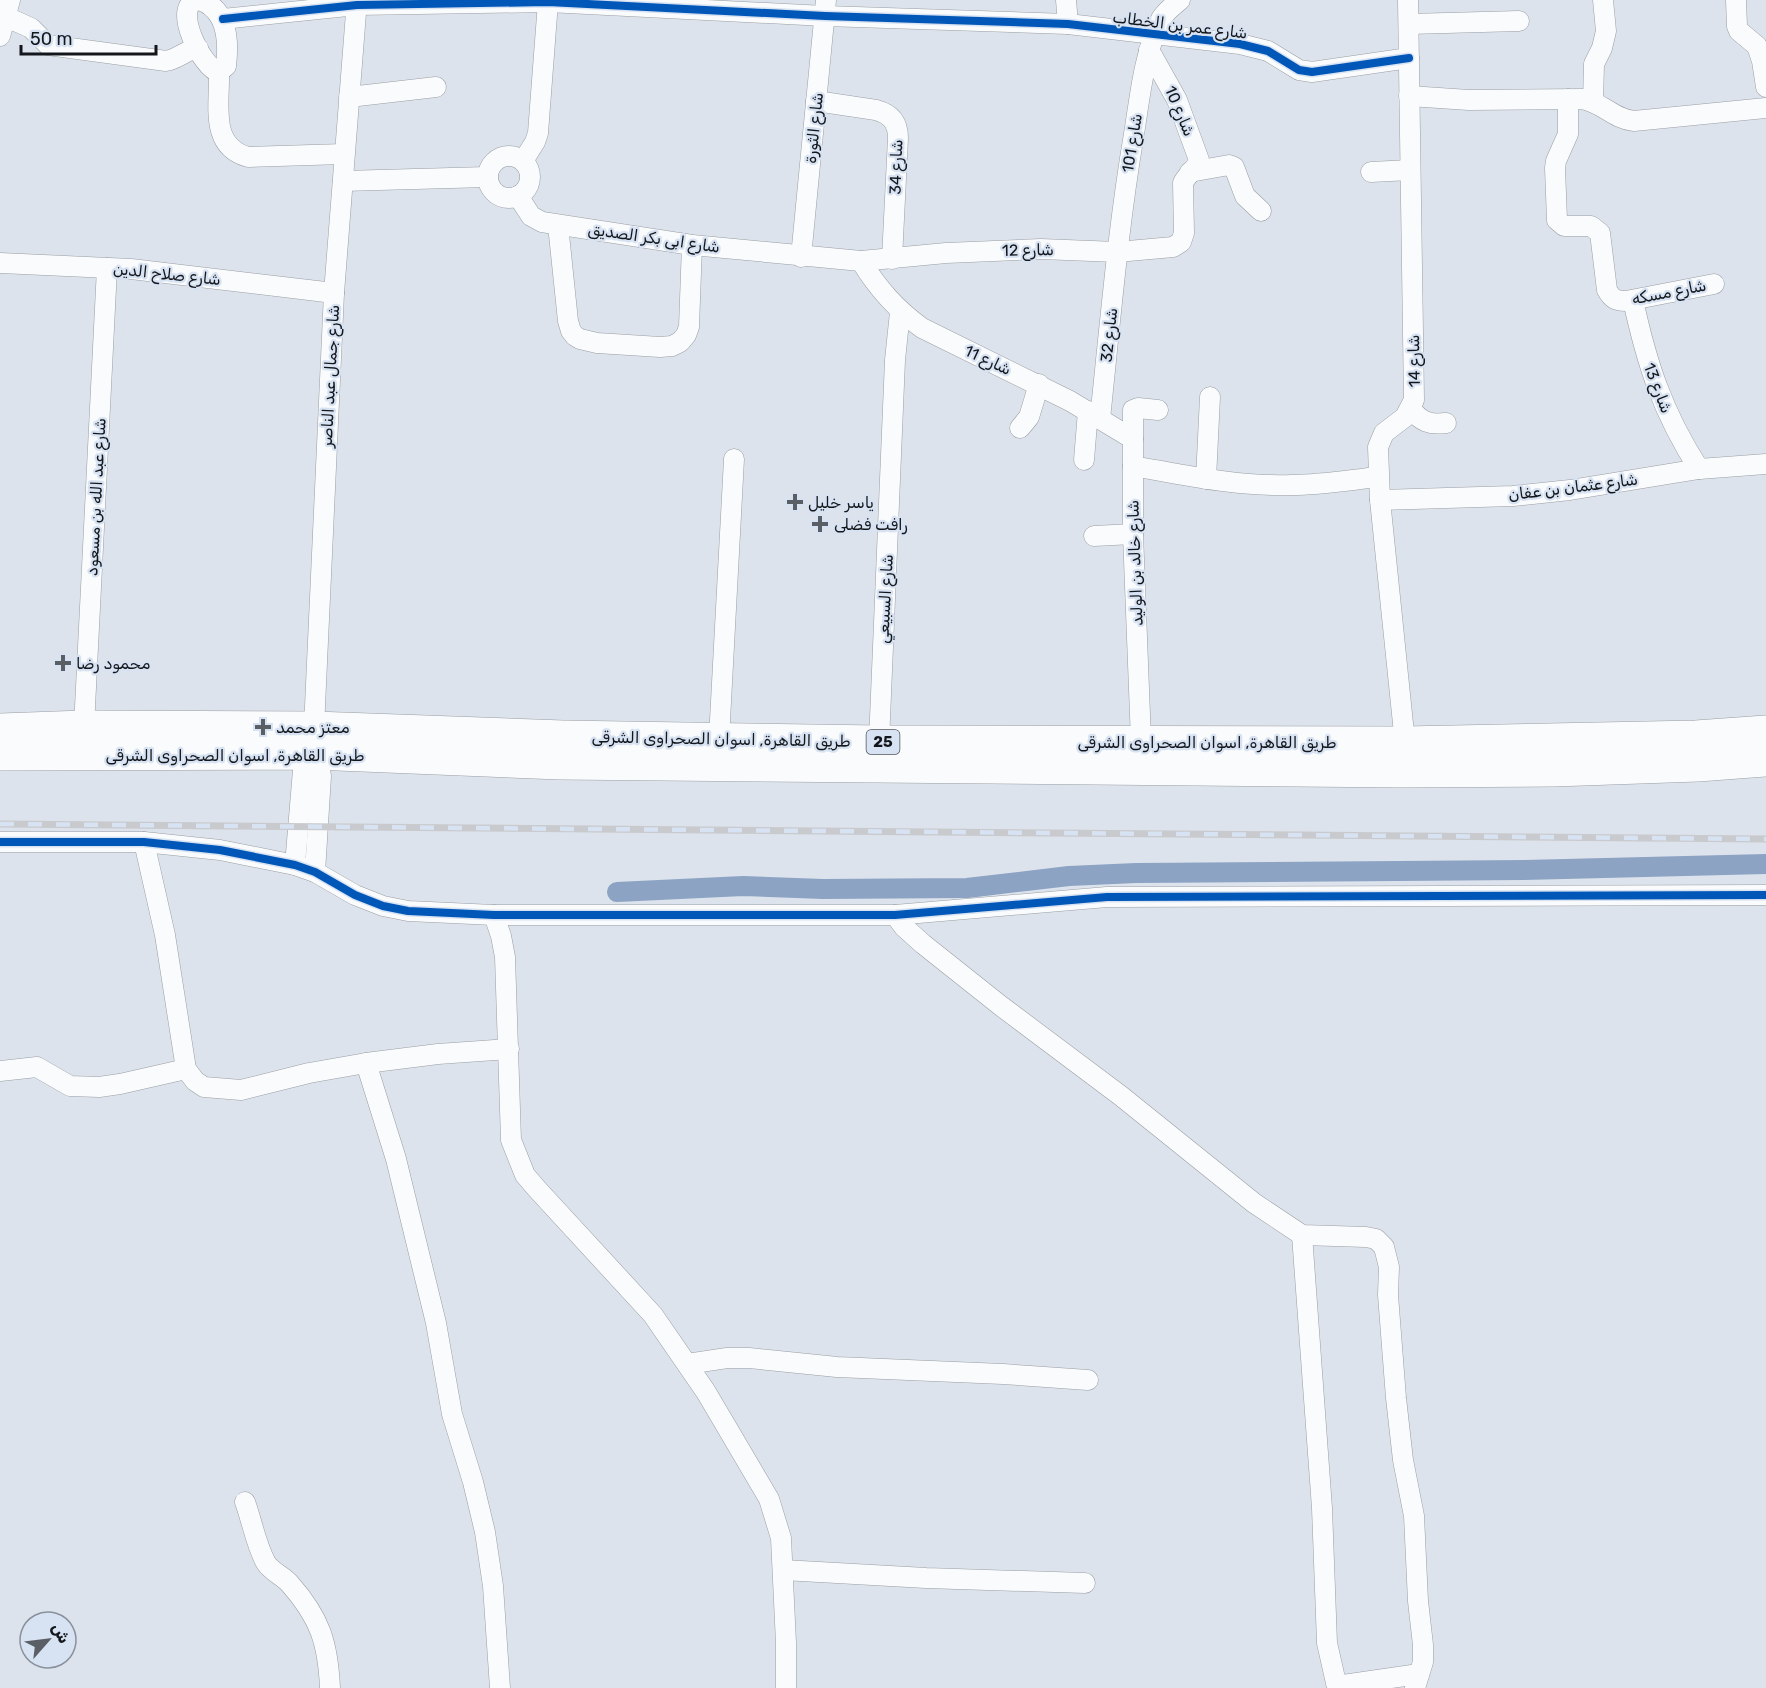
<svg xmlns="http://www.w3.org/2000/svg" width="1766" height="1688" viewBox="0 0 1766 1688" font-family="Rubik,Vazirmatn,sans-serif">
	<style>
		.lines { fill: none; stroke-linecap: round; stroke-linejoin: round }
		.canal { stroke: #8ca3c3; stroke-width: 20 }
		.minor-casing { stroke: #999ea4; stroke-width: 21 }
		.trunk-casing { stroke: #999ea4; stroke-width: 34 }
		.minor { stroke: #fafbfc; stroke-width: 20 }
		.trunk { stroke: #fafbfc; stroke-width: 33 }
		.rail-casing { stroke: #c9cacd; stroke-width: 7 }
		.rail { stroke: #d7e2f2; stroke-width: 4.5; stroke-dasharray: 14; stroke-linecap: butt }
		.cycleway-casing { stroke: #d7e2f2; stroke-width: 11 }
		.cycleway { stroke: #0057b8; stroke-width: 8 }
		.poi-dot { fill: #5a5e65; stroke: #d7e2f2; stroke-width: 2 }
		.labels { text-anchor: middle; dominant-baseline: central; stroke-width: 4.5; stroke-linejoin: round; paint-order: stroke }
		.shield { fill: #d7e2f2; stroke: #4e545c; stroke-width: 1.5 }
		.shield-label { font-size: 15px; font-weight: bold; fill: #13171c }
		.street-label { font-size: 16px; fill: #13171c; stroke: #d7e2f2 }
		.poi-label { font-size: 16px; fill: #13171c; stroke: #d7e2f2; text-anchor: start }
	</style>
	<rect width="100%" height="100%" fill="#dde3ec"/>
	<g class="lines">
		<polyline class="canal" points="617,892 743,886 823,889 967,888 1069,876 1136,873 1524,870 1766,864"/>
		<defs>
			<g id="minor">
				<path d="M199,0C228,9 229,41 226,66L219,72C203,70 169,3 199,0Z"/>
				<polyline points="1066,0 1068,24"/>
				<polyline points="1736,0 1737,26 1739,31 1757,46 1762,61 1766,87"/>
				<path d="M4,16L31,28L48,45L166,61C178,59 186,50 198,48"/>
				<polyline points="223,19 357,5 548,2 825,16 1068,24 1240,44 1268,51 1299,70 1312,72 1409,58"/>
				<polyline points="1409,24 1519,21"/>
				<polyline points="0,36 10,0"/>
				<path d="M219,72C220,104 209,146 248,157L344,154"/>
				<path d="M1409,96L1469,100L1582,99C1602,102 1613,119 1634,121L1766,108"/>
				<polyline points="349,97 436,87"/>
				<path d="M1568,99V134L1556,161L1555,168L1557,220L1564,226H1591L1600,233L1607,290C1612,299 1616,301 1626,301L1714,284"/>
				<path d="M816,101L876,110C891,114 898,123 898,138L892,259"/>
				<polyline points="1593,102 1594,64 1602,48 1606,31 1603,0"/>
				<circle cx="509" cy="177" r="21"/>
				<polyline points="523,161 535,142 538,133 548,2"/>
				<polyline points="1190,172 1229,165 1234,167 1245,196 1261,211"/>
				<polyline points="1371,172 1410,170"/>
				<polyline points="343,181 487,177"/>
				<path d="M518,196L531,216L542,222L692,245L861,261L946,253L1041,249L1117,252L1173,247L1181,242L1184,233L1183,183C1187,174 1197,169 1199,160L1177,100L1149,50"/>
				<polyline points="558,225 568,321 571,331 575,336 580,339 597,343 660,347 672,346 680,342 686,335 689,327 692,245"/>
				<polyline points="801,257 826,0"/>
				<path d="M861,261C878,289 896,309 922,328L1070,401L1133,439"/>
				<polyline points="0,263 131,269 334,293"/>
				<path d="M1633,300C1647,365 1663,413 1699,469"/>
				<path d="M1411,409C1421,422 1430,425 1446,423"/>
				<path d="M1100,419C1110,324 1118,228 1134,134C1140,96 1144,54 1161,19C1165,12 1173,6 1180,0"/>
				<polyline points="1020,428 1029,417 1039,384"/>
				<polyline points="1084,460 1088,411"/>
				<path d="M1133,466C1185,475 1238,487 1292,485C1321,485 1350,480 1378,477"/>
				<polyline points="1206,479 1210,397"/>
				<polyline points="1380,500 1513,496 1570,490 1699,469 1766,464"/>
				<polyline points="1094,536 1133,534"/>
				<polyline points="84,727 107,268"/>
				<polyline points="719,739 734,459"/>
				<polyline points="1141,741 1133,534 1133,410 1138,408 1158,410"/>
				<polyline points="879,742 895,360 900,312"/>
				<polyline points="1405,743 1380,500 1378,447 1384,433 1405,417 1414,400 1408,0"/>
				<polyline points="0,842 144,842 220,850 295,865 315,872 355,895 383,906 408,911 494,915 895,915 1107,897 1766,895"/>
				<polyline points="144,842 165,935 186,1069 195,1081 204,1087 241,1090 309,1073 366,1063 438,1054 509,1049"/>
				<polyline points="295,865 303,770 313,753"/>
				<polyline points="315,872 321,776 319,765 313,753 314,728 334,293 357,0"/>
				<polyline points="494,915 501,936 505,957 511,1140 525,1175 537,1189 653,1315 706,1392 769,1499 781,1538 786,1643 786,1688"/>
				<polyline points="895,915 904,927 923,944 1001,1006 1121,1096 1254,1203 1302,1235 1366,1237 1376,1239 1384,1247 1389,1267 1388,1295 1396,1398 1403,1460 1414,1516 1418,1601 1423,1645 1423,1662 1415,1688"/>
				<polyline points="366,1063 396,1159 436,1323 452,1414 473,1482 485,1532 493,1586 500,1688"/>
				<polyline points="0,1071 37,1067 70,1086 99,1087 120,1084 186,1069"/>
				<polyline points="1302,1235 1322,1508 1327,1643 1336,1683 1343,1685 1419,1674"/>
				<polyline points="687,1364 727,1358 749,1358 837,1367 1003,1374 1088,1380"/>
				<path d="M245,1502C252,1521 256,1545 266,1563C272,1572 283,1576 290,1584C320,1618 328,1643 330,1688"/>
				<polyline points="783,1570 926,1578 1085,1583"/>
			</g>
			<g id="trunk">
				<polyline points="0,730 84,727 314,728 563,737 879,742 1405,743 1696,737 1766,732"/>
				<polyline points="0,754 313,753 560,763 1402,771 1554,770 1698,765 1766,760"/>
			</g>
		</defs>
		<use href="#minor" class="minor-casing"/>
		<use href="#trunk" class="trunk-casing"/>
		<use href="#minor" class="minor"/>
		<use href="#trunk" class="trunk"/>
		<defs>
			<polyline id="rail" points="0,824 1766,839"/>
		</defs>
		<use href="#rail" class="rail-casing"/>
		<use href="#rail" class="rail"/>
		<defs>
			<g id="cycleway">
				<polyline points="223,19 357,5 548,2 825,16 1068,24 1240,44 1268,51 1299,70 1312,72 1409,58"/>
				<polyline points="0,842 144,842 220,850 295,865 315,872 355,895 383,906 408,911 494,915 895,915 1107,897 1766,895"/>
			</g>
		</defs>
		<use href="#cycleway" class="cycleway-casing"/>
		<use href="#cycleway" class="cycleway"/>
	</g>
	<g class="poi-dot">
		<path d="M792 493h6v6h6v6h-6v6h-6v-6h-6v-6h6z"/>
		<path d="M817 515h6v6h6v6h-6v6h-6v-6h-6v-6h6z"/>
		<path d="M60 654h6v6h6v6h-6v6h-6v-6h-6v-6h6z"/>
		<path d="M260 718h6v6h6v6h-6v6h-6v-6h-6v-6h6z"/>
	</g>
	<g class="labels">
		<rect class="shield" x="866.5" y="730" width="33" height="24" rx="4.5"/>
		<g class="shield-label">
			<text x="883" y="742">25</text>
		</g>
		<g class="street-label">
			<text transform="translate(1180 25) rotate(7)">شارع عمر بن الخطاب</text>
			<text transform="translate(1180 111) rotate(67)">شارع 10</text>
			<text transform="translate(814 128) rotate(-84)">شارع الثورة</text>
			<text transform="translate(1132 143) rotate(-81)">شارع 101</text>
			<text transform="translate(896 167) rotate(-88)">شارع 34</text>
			<text transform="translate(654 238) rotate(8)">شارع ابى بكر الصديق</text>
			<text transform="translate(1028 250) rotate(-1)">شارع 12</text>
			<text transform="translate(167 274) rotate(6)">شارع صلاح الدين</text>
			<text transform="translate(1669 292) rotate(-11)">شارع مسكه</text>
			<text transform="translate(1109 335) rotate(-84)">شارع 32</text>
			<text transform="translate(988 360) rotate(25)">شارع 11</text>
			<text transform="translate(1414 361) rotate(-91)">شارع 14</text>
			<text transform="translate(330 376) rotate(-87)">شارع جمال عبد الناصر</text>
			<text transform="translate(1658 388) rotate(69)">شارع 13</text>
			<text transform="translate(1573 487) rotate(-7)">شارع عثمان بن عفان</text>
			<text transform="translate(96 497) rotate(-87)">شارع عبد الله بن مسعود</text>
			<text transform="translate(1135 563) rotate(-92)">شارع خالد بن الوليد</text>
			<text transform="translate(885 599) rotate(-87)">شارع السبيعي</text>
			<text transform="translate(721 739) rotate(1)">طريق القاهرة, اسوان الصحراوى الشرقى</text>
			<text x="1207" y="742">طريق القاهرة, اسوان الصحراوى الشرقى</text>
			<text x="235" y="755">طريق القاهرة, اسوان الصحراوى الشرقى</text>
		</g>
		<g class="poi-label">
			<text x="808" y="502">ياسر خليل</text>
			<text x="834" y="524">رافت فضلى</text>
			<text x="76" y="663">محمود رضا</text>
			<text x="276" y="727">معتز محمد</text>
		</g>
	</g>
	<g transform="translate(48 1640) rotate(62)"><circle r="28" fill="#d7e2f2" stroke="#89919c" stroke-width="1.5"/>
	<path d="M0-4.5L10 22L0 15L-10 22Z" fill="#5a5e65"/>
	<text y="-9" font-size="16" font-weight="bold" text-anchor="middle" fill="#13171c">ش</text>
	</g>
	<path d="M21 45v9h135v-9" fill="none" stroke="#13171c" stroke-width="3"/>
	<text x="30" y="45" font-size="18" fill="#13171c" stroke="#d7e2f2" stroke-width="4.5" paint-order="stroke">50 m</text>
</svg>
